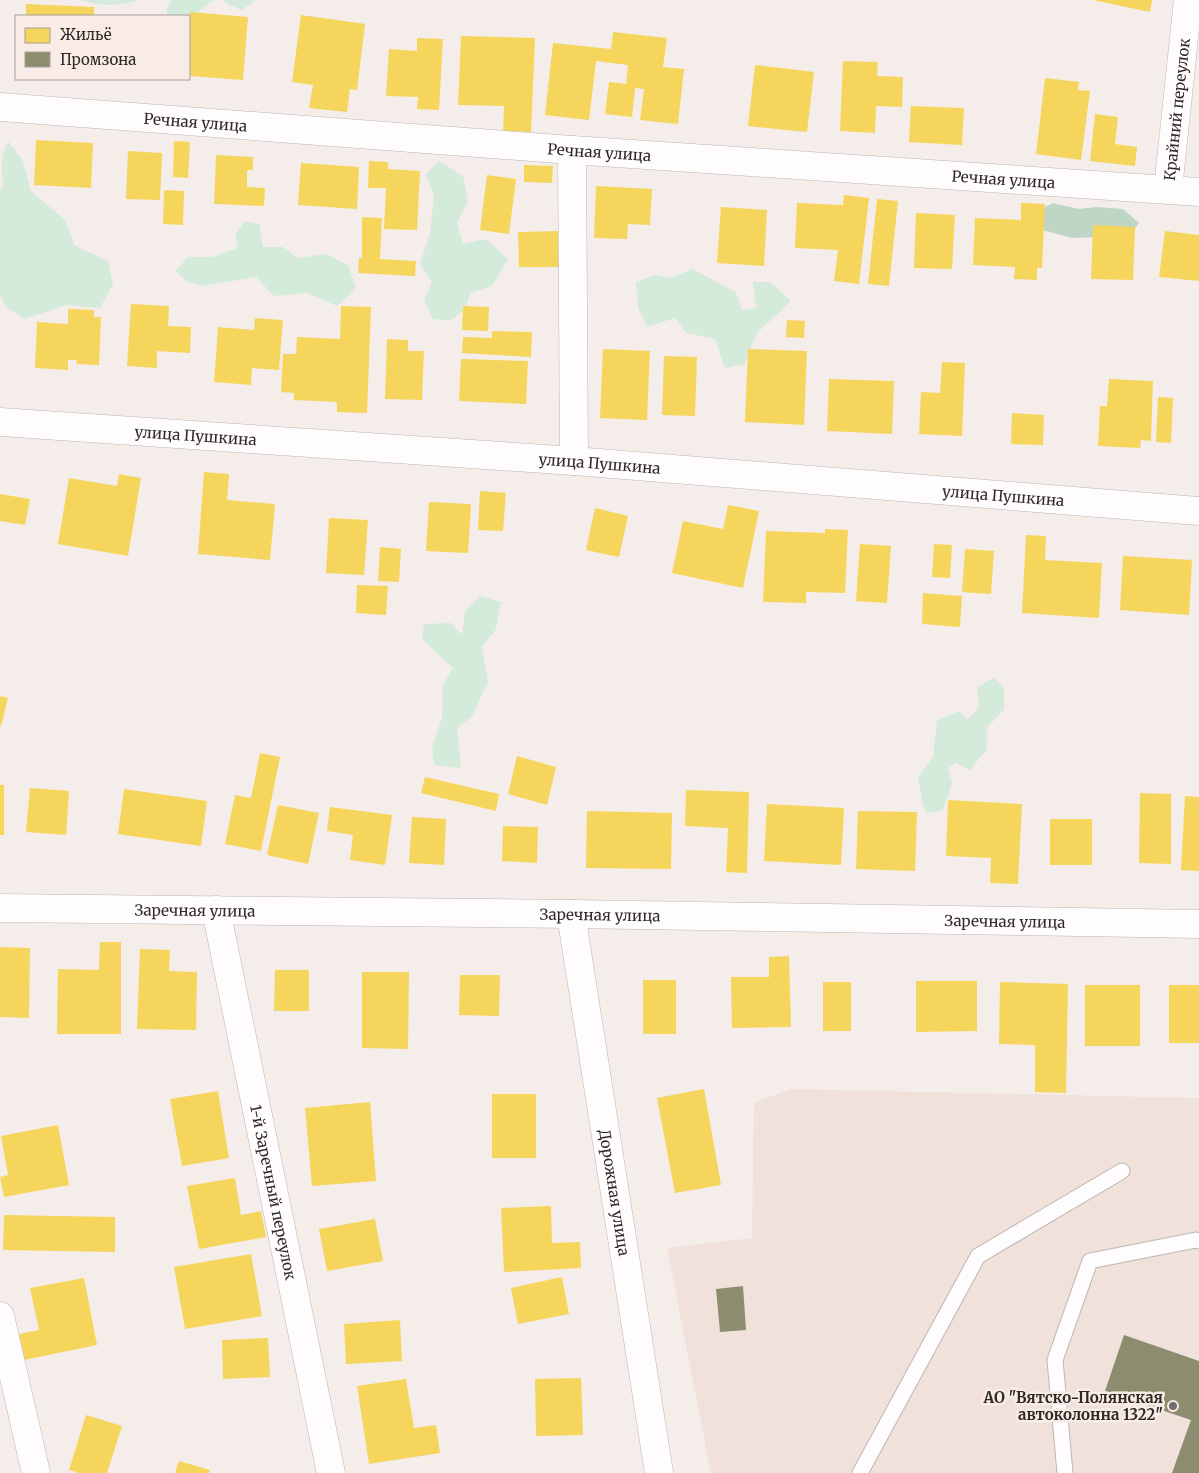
<svg xmlns="http://www.w3.org/2000/svg" width="1199" height="1473" viewBox="0 0 1199 1473" font-family="Merriweather,serif">
	<style>
		.built { fill: #f0e1da }
		.green { fill: #d4ebdb }
		.forest { fill: #bfd6c6 }
		.homes { fill: #f6d55c }
		.industry { fill: #8c8c6e }
		.lines { fill: none; stroke-linecap: round; stroke-linejoin: round }
		.lane-casing { stroke: #bcb6b4; stroke-width: 17 }
		.street-casing { stroke: #bcb6b4; stroke-width: 29 }
		.lane { stroke: #fefcfc; stroke-width: 15 }
		.street { stroke: #fefcfc; stroke-width: 28 }
		.poi-dot { fill: #746e6c; stroke: #f9ece6; stroke-width: 2 }
		.labels { text-anchor: middle; dominant-baseline: central; stroke-width: 5; stroke-linejoin: round; paint-order: stroke }
		.street-label { font-size: 15px; fill: #2f2a28; stroke: #f9ece6 }
		.poi-label { font-size: 15px; font-weight: bold; fill: #2f2a28; stroke: #f9ece6; text-anchor: end }
	</style>
	<rect width="100%" height="100%" fill="#f5edea"/>
	<polygon class="built" points="790,1089 1199,1098 1199,1473 711,1473 667,1248 752,1238 754,1103"/>
	<g class="green">
		<path d="M81,0H140C119,6 102,7 81,0Z"/>
		<polygon points="172,0 213,0 197,13 189,31 189,16 168,16 166,10"/>
		<polygon points="223,0 256,0 242,10 229,5"/>
		<path d="M8,141L23,161L31,191L66,221L74,245L108,261L113,284L100,308L67,305L24,319L6,307L0,295V189L4,185C0,168 1,157 8,141Z"/>
		<polygon points="439,161 463,176 468,201 457,223 463,244 486,239 508,259 492,286 470,293 465,309 450,321 433,319 424,301 432,282 420,264 430,233 434,196 426,174"/>
		<polygon points="245,221 259,224 263,247 283,247 298,258 326,254 348,265 356,288 337,306 307,293 274,296 256,277 203,286 188,282 175,271 188,257 213,257 237,248 236,233"/>
		<polygon points="692,269 736,292 742,310 756,308 753,282 770,282 791,301 757,333 744,364 725,368 715,339 686,333 675,318 647,327 638,308 636,282 654,275 670,278"/>
		<polygon points="480,596 501,602 496,629 482,647 488,682 472,716 457,729 461,768 434,765 432,747 442,718 443,685 453,668 422,639 424,624 451,623 462,635 465,611"/>
		<path d="M994,678L1004,687V709L987,728V749L970,770L956,763L948,768L952,783L943,810L926,813C921,802 921,789 918,777L933,757L937,720L959,711L967,720L979,707L977,687Z"/>
	</g>
	<polygon class="forest" points="1053,203 1079,209 1097,207 1123,209 1139,223 1129,236 1072,238 1042,230 1041,209"/>
	<g class="homes">
		<polygon points="1093,0 1152,0 1150,12"/>
		<polygon points="26,4 94,7 94,16 26,16"/>
		<polygon points="190,12 248,17 243,80 189,76"/>
		<polygon points="301,15 365,24 357,90 350,89 347,112 309,108 313,85 292,82"/>
		<polygon points="613,32 667,38 663,67 684,69 678,124 640,120 644,89 635,88 632,117 605,114 609,82 626,84 628,65 596,61 589,120 545,115 553,43 611,49"/>
		<polygon points="461,36 535,38 531,132 503,131 504,106 458,105"/>
		<polygon points="417,38 443,39 439,110 417,109 418,97 386,96 389,49 417,51"/>
		<polygon points="843,61 878,62 877,76 903,77 902,107 876,106 875,133 840,131"/>
		<polygon points="755,65 814,72 807,132 748,126"/>
		<polygon points="1045,78 1079,82 1078,90 1090,91 1081,160 1036,154"/>
		<polygon points="911,106 964,108 962,145 909,142"/>
		<polygon points="1095,114 1118,117 1115,144 1137,147 1135,166 1090,161"/>
		<polygon points="36,140 93,143 91,188 34,185"/>
		<polygon points="174,141 190,142 188,178 173,177"/>
		<polygon points="128,151 162,153 160,200 126,199"/>
		<polygon points="216,155 253,157 253,170 247,170 247,187 265,188 264,206 214,204"/>
		<polygon points="369,161 388,162 388,169 420,171 417,230 384,229 386,188 368,188"/>
		<polygon points="301,163 359,167 357,209 298,205"/>
		<polygon points="524,165 553,166 552,183 524,182"/>
		<polygon points="487,175 516,179 509,234 480,230"/>
		<polygon points="596,186 652,189 650,225 628,224 627,239 594,238"/>
		<polygon points="164,190 184,191 183,225 163,224"/>
		<polygon points="844,195 869,198 859,284 834,281 838,250 795,248 797,203 843,205"/>
		<polygon points="877,199 898,201 889,286 868,284"/>
		<polygon points="1021,203 1045,204 1042,268 1037,268 1037,280 1014,279 1015,267 973,265 975,218 1021,220"/>
		<polygon points="721,207 767,210 764,266 717,263"/>
		<polygon points="916,213 955,215 952,269 914,268"/>
		<polygon points="362,217 382,218 380,259 416,261 415,276 358,273 359,258 362,258"/>
		<polygon points="1093,225 1135,227 1133,280 1091,279"/>
		<polygon points="560,231 561,267 519,267 518,232"/>
		<polygon points="1165,231 1199,235 1199,281 1159,277"/>
		<polygon points="131,304 169,306 168,326 191,327 190,353 157,351 157,368 127,366"/>
		<polygon points="341,306 371,307 367,413 337,412 337,402 294,400 294,393 281,392 283,354 296,354 297,337 340,339"/>
		<polygon points="463,306 489,307 488,331 462,330"/>
		<polygon points="68,309 94,310 94,317 101,317 99,365 76,364 77,360 68,360 68,370 35,368 37,322 68,324"/>
		<polygon points="255,318 283,320 279,370 252,368 251,385 214,382 218,327 254,330"/>
		<polygon points="787,320 805,321 804,338 786,337"/>
		<polygon points="492,331 532,332 531,357 462,353 463,337 492,338"/>
		<polygon points="387,339 408,340 408,351 424,351 422,400 385,399"/>
		<polygon points="603,349 650,351 647,420 600,418"/>
		<polygon points="748,349 807,351 804,425 745,422"/>
		<polygon points="664,356 697,357 695,416 662,415"/>
		<polygon points="461,359 528,361 526,404 459,401"/>
		<polygon points="942,362 965,363 962,436 919,434 921,392 940,393"/>
		<polygon points="829,379 894,381 892,434 827,431"/>
		<polygon points="1109,379 1153,381 1151,441 1141,440 1140,448 1098,446 1100,406 1107,406"/>
		<polygon points="1158,397 1173,398 1171,443 1156,442"/>
		<polygon points="1012,413 1044,415 1043,445 1011,444"/>
		<polygon points="204,472 229,474 227,500 275,504 270,560 198,554"/>
		<polygon points="119,474 141,478 128,556 58,544 69,478 117,486"/>
		<polygon points="480,491 506,493 503,531 478,530"/>
		<polygon points="0,494 30,499 25,525 0,521"/>
		<polygon points="429,502 471,504 468,553 426,551"/>
		<polygon points="728,505 759,511 743,588 672,573 683,521 723,529"/>
		<polygon points="595,508 628,516 619,557 586,550"/>
		<polygon points="329,518 368,520 364,575 326,573"/>
		<polygon points="825,529 848,530 845,593 806,592 806,603 763,602 766,531 825,533"/>
		<polygon points="1026,535 1046,536 1045,560 1102,563 1099,618 1022,613"/>
		<polygon points="860,544 891,546 887,603 856,601"/>
		<polygon points="934,544 952,545 950,578 932,577"/>
		<polygon points="380,547 401,549 399,582 378,581"/>
		<polygon points="965,549 994,551 991,594 962,592"/>
		<polygon points="1123,556 1192,560 1189,615 1120,610"/>
		<polygon points="357,585 388,586 386,615 356,613"/>
		<polygon points="923,593 962,596 960,627 922,624"/>
		<polygon points="0,696 8,698 1,726 0,725"/>
		<polygon points="260,753 280,757 261,851 225,844 235,795 251,798"/>
		<polygon points="517,756 556,767 547,805 508,794"/>
		<polygon points="425,777 499,794 496,811 421,793"/>
		<rect x="0" y="785" width="4" height="50"/>
		<polygon points="30,788 69,791 66,835 26,832"/>
		<polygon points="124,789 207,801 201,846 118,834"/>
		<polygon points="686,790 749,792 747,873 726,872 728,828 685,826"/>
		<polygon points="1140,793 1171,794 1171,864 1139,863"/>
		<polygon points="1185,796 1199,797 1199,871 1181,870"/>
		<polygon points="948,800 1022,804 1018,884 990,883 991,858 946,856"/>
		<polygon points="767,804 844,808 841,865 764,861"/>
		<polygon points="278,805 319,813 308,864 267,855"/>
		<polygon points="330,807 392,815 385,865 350,860 353,835 327,831"/>
		<polygon points="587,811 672,813 671,869 586,868"/>
		<polygon points="858,811 917,812 915,871 856,869"/>
		<polygon points="412,817 446,819 444,865 409,863"/>
		<rect x="1050" y="819" width="42" height="46"/>
		<polygon points="503,826 538,827 537,863 502,861"/>
		<polygon points="100,942 121,942 121,1034 57,1034 58,969 99,970"/>
		<polygon points="0,947 30,948 29,1018 0,1017"/>
		<polygon points="140,949 170,950 169,971 197,972 196,1030 137,1029"/>
		<polygon points="789,956 791,1027 732,1028 731,977 769,977 769,957"/>
		<polygon points="275,970 309,970 309,1011 274,1011"/>
		<polygon points="362,972 409,972 408,1049 362,1048"/>
		<polygon points="460,975 500,975 499,1016 459,1015"/>
		<rect x="643" y="980" width="33" height="54"/>
		<polygon points="916,981 977,981 977,1031 916,1032"/>
		<rect x="823" y="982" width="28" height="49"/>
		<polygon points="1000,982 1068,984 1066,1093 1035,1092 1035,1045 999,1044"/>
		<rect x="1085" y="985" width="55" height="61"/>
		<rect x="1169" y="985" width="30" height="58"/>
		<polygon points="704,1089 721,1185 675,1193 657,1098"/>
		<polygon points="218,1091 229,1158 182,1166 170,1099"/>
		<rect x="492" y="1094" width="44" height="64"/>
		<polygon points="370,1102 376,1181 312,1186 305,1108"/>
		<polygon points="58,1125 69,1185 4,1197 0,1177 8,1175 1,1136"/>
		<polygon points="235,1178 241,1215 261,1211 266,1237 199,1249 187,1186"/>
		<polygon points="551,1206 552,1243 580,1242 581,1268 504,1272 501,1208"/>
		<polygon points="4,1215 115,1217 115,1252 3,1250"/>
		<polygon points="375,1219 383,1261 327,1271 319,1229"/>
		<polygon points="251,1254 262,1316 185,1329 174,1267"/>
		<polygon points="562,1277 569,1314 518,1324 511,1288"/>
		<polygon points="84,1278 97,1345 24,1360 19,1334 39,1330 30,1288"/>
		<polygon points="400,1320 402,1361 346,1364 344,1324"/>
		<polygon points="268,1338 270,1377 223,1379 222,1340"/>
		<polygon points="581,1378 583,1435 536,1436 535,1379"/>
		<polygon points="406,1379 414,1428 436,1425 440,1453 369,1464 357,1386"/>
		<polygon points="86,1415 122,1426 107,1473 79,1473 69,1470"/>
		<polygon points="179,1461 210,1470 209,1473 175,1473"/>
	</g>
	<g class="industry">
		<polygon points="743,1286 746,1330 720,1332 716,1289"/>
		<polygon points="1124,1335 1199,1361 1199,1473 1172,1473 1191,1420 1105,1391"/>
	</g>
	<g class="lines">
		<defs>
			<g id="lane">
				<polyline points="860,1473 978,1256 1122,1171"/>
				<polyline points="1065,1473 1055,1360 1090,1261 1196,1240 1199,1241"/>
			</g>
			<g id="street">
				<path id="s1" d="M0,107L572,150L1199,192"/>
				<polyline points="572,150 574,461"/>
				<path id="s2" d="M1168,189L1188,0"/>
				<path id="s3" d="M0,422L574,461L1199,511"/>
				<path id="s4" d="M0,908L571,914L1199,924"/>
				<path id="s5" d="M216,910L331,1473"/>
				<path id="s6" d="M571,914L659,1473"/>
				<polyline points="0,1316 36,1473"/>
			</g>
		</defs>
		<use href="#lane" class="lane-casing"/>
		<use href="#street" class="street-casing"/>
		<use href="#lane" class="lane"/>
		<use href="#street" class="street"/>
	</g>
	<circle class="poi-dot" cx="1173" cy="1406" r="5"/>
	<g class="labels">
		<g class="street-label">
			<text stroke="none"><textPath href="#s2" startOffset="80">Крайний переулок</textPath></text>
			<text stroke="none"><textPath href="#s1" startOffset="196">Речная улица</textPath></text>
			<text stroke="none"><textPath href="#s1" startOffset="601">Речная улица</textPath></text>
			<text stroke="none"><textPath href="#s1" startOffset="1006">Речная улица</textPath></text>
			<text stroke="none"><textPath href="#s3" startOffset="196">улица Пушкина</textPath></text>
			<text stroke="none"><textPath href="#s3" startOffset="601">улица Пушкина</textPath></text>
			<text stroke="none"><textPath href="#s3" startOffset="1006">улица Пушкина</textPath></text>
			<text stroke="none"><textPath href="#s4" startOffset="195">Заречная улица</textPath></text>
			<text stroke="none"><textPath href="#s4" startOffset="600">Заречная улица</textPath></text>
			<text stroke="none"><textPath href="#s4" startOffset="1005">Заречная улица</textPath></text>
			<text stroke="none"><textPath href="#s5" startOffset="288">1-й Заречный переулок</textPath></text>
			<text stroke="none"><textPath href="#s6" startOffset="282">Дорожная улица</textPath></text>
		</g>
		<g class="poi-label">
			<text x="1163" y="1397">АО "Вятско-Полянская<tspan x="1163" dy="17">автоколонна 1322"</tspan></text>
		</g>
	</g>
	<rect x="15" y="15" width="175" height="65" fill="#f9ece6" stroke="#a89e9a"/>
	<rect x="25" y="28" width="25" height="15" fill="#f6d55c" stroke="#a89e9a"/>
	<text x="60" y="40" font-size="15" fill="#2f2a28">Жильё</text>
	<rect x="25" y="52" width="25" height="15" fill="#8c8c6e" stroke="#a89e9a"/>
	<text x="60" y="65" font-size="15" fill="#2f2a28">Промзона</text>
</svg>
